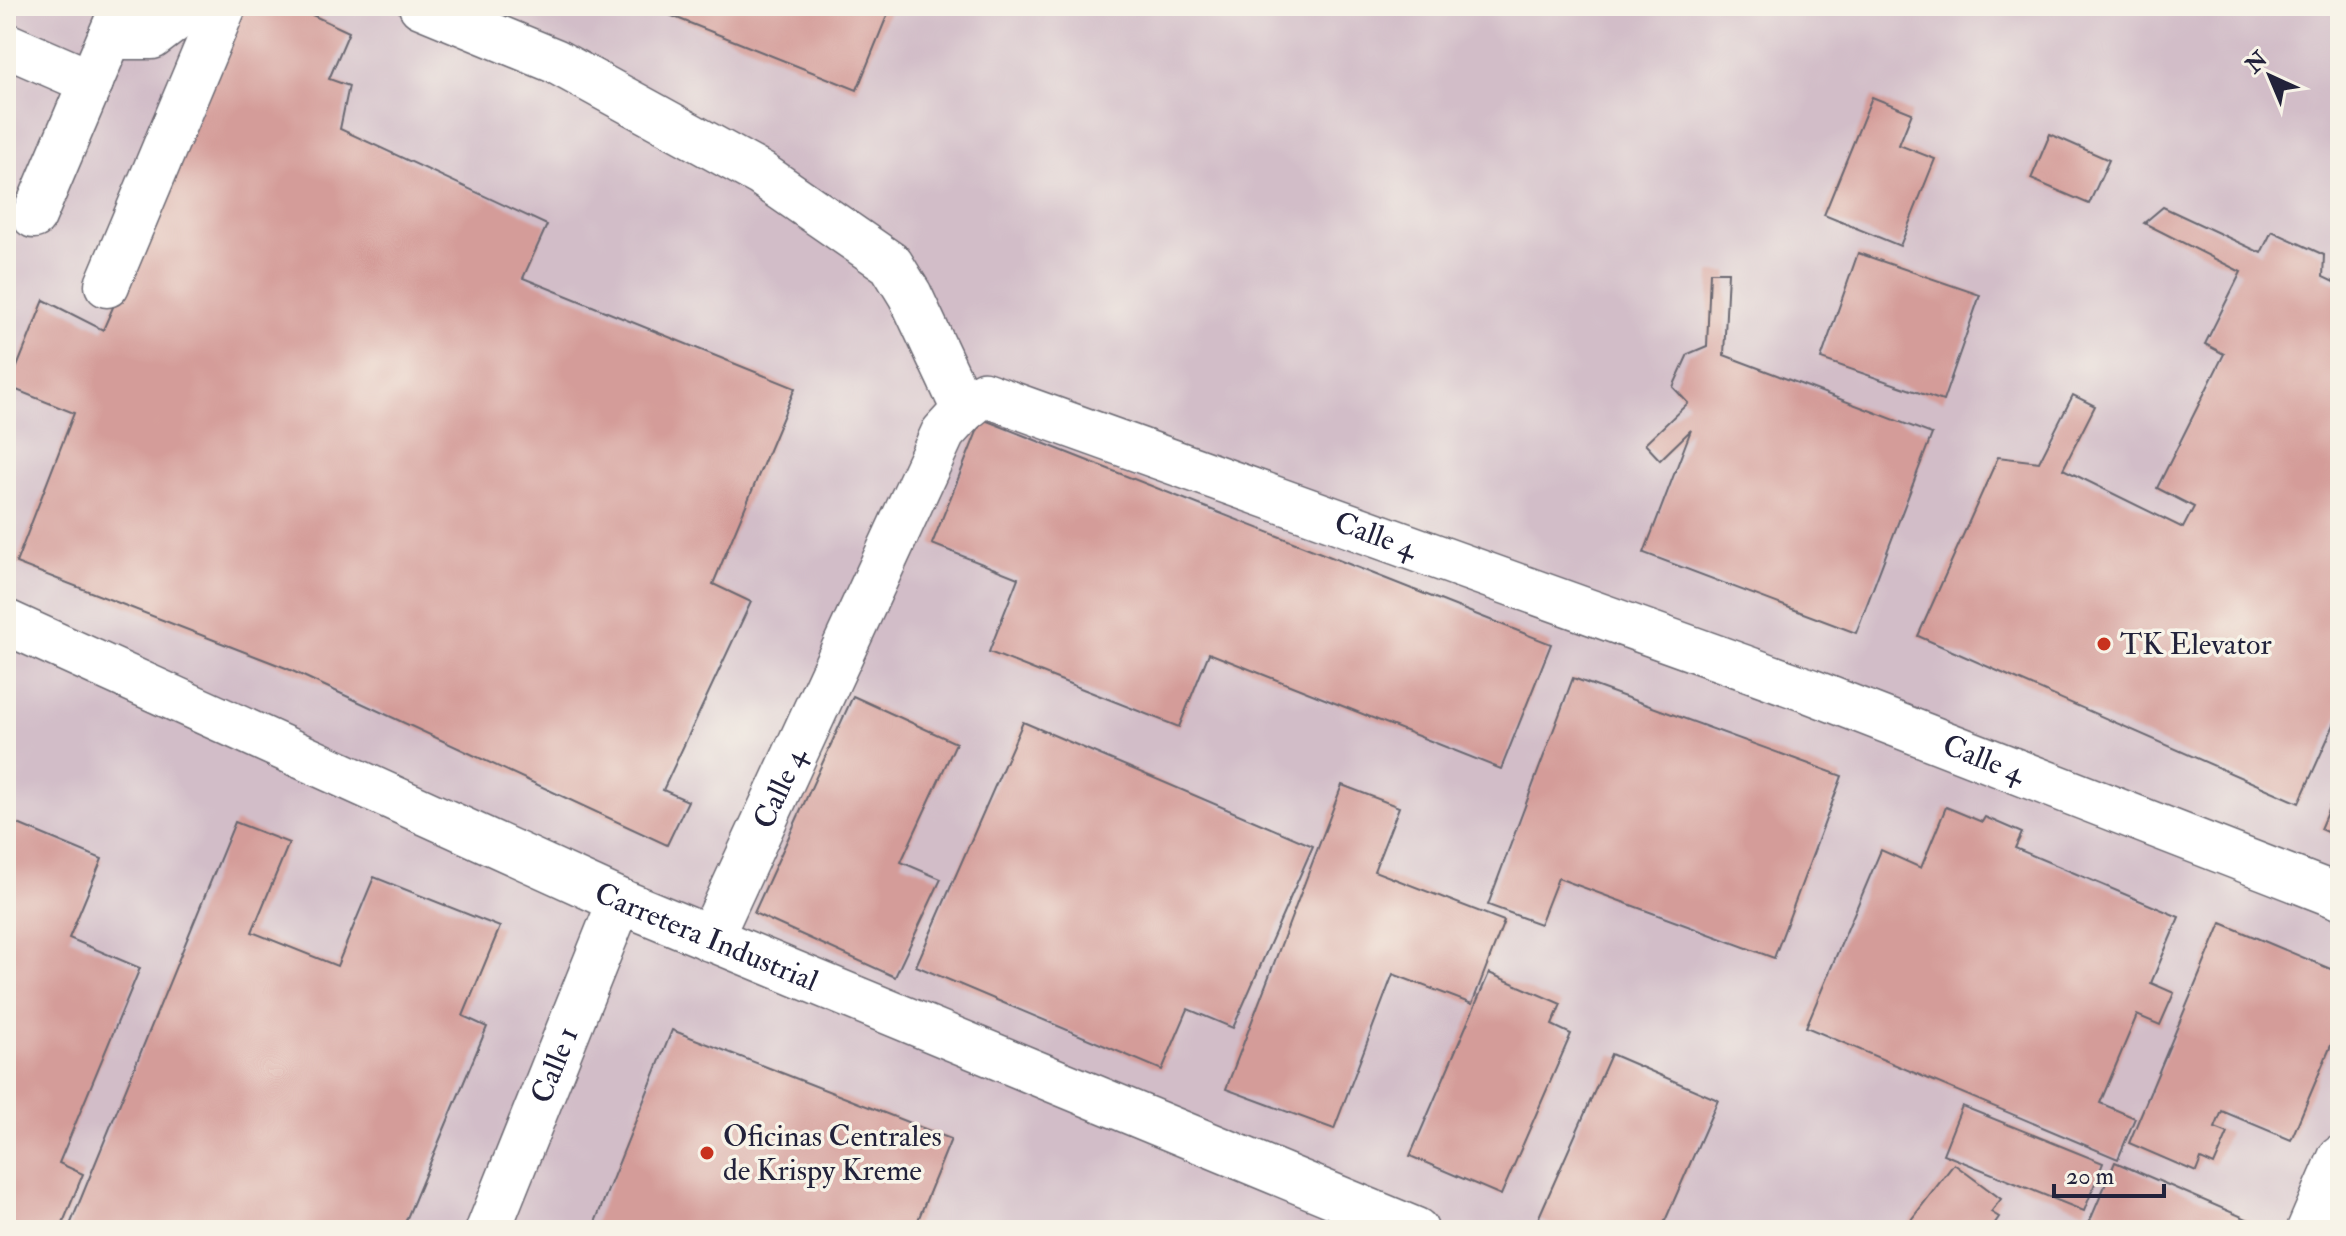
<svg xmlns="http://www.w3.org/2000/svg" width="2346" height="1236" viewBox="0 0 2346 1236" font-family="'IM FELL Double Pica',serif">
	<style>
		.industrial { fill: #d2bdc8 }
		.building { fill: #d49c99 }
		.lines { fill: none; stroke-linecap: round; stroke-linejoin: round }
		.minor-casing { stroke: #6b6871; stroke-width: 47 }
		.minor { stroke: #fff; stroke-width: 44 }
		.poi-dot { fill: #c8321e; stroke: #f7f3e8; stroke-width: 3 }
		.labels { text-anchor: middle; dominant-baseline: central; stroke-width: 7; stroke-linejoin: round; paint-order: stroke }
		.street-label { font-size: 30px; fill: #22223b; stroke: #f7f3e8 }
		.poi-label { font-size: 30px; fill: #22223b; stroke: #f7f3e8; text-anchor: start }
	</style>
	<rect width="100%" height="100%" fill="#f7f3e8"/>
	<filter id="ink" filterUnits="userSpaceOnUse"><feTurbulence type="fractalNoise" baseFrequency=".0125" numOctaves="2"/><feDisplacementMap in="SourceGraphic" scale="16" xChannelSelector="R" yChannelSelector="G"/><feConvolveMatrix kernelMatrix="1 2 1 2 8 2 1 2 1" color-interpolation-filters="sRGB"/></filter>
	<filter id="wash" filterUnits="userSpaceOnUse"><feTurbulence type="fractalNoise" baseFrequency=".006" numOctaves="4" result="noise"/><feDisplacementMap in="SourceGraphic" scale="32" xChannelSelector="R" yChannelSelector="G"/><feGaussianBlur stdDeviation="1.8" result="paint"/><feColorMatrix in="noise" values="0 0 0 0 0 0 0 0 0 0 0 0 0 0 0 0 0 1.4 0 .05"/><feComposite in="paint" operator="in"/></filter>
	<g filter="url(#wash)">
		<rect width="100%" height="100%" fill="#f2ead4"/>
		<rect class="industrial" x="6" y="6" width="2334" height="1224"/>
		<g id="blocks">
			<g class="building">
				<polygon points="241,6 293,6 349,32 329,79 349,86 340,129 547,225 523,278 795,388 713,584 751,602 663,790 688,801 667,845 286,668 16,563 74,413 9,387 44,300 103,330 199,112"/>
				<polygon points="647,6 891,6 857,90"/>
				<polygon points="1872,97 1912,113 1899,145 1935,159 1900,246 1824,215"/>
				<polygon points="2050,134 2109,160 2089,204 2031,179"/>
				<polygon points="2163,207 2261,253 2272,231 2324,255 2323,277 2340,285 2340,711 2299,803 1918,636 1998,457 2039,462 2073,395 2095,406 2063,469 2183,528 2194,507 2157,488 2224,354 2205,344 2241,272 2144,223"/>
				<polygon points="1858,253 1980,295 1943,401 1821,359"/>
				<polygon points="1710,272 1728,272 1724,355 1932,434 1856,633 1644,553 1691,430 1660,460 1645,444 1688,403 1673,387 1688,354 1707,346"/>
				<polygon points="982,419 1551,644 1501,769 1209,653 1179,727 989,652 1018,578 932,544"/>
				<polygon points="1573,678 1842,776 1774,958 1558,878 1540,924 1488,905"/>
				<polygon points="853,696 956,743 901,862 941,879 895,977 754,913"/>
				<polygon points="1023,722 1313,846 1233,1028 1188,1009 1162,1070 916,966"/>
				<polygon points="2340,782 2340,838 2320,829"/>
				<polygon points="1342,785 1399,807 1374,871 1504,921 1472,1004 1393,974 1334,1129 1226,1089"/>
				<polygon points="1946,807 1982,822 1985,817 2022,833 2015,848 2179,917 2151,983 2174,993 2160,1025 2137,1015 2100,1103 2135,1118 2118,1159 1806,1027 1881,850 1921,868"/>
				<polygon points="6,819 102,859 69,938 140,968 59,1163 83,1174 60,1230 6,1230"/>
				<polygon points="235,822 289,843 252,932 337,966 374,877 500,927 463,1016 487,1027 402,1230 68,1230"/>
				<polygon points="2221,923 2340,973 2340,1024 2291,1140 2222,1111 2215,1128 2228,1133 2214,1165 2201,1159 2196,1172 2129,1143"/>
				<polygon points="1489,973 1561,1004 1552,1025 1571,1034 1501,1195 1410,1156"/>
				<polygon points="672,1030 951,1139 914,1230 592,1230"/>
				<polygon points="1611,1054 1718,1100 1661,1230 1563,1230 1538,1219"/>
				<polygon points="1962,1106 2103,1163 2084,1211 1943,1154"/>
				<polygon points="2115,1162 2254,1222 2251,1230 2086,1230"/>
				<polygon points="1954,1164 2001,1199 1991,1212 1999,1217 1990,1230 1904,1229"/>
			</g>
		</g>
	</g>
	<g filter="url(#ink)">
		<use href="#blocks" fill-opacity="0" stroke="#6b6871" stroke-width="2"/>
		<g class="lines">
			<defs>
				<g id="minor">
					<polyline points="421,6 555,61 761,174 891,264 910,295 964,410"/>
					<polyline points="110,37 152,37 193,6"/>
					<polyline points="6,45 91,82"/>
					<polyline points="34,216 123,6"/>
					<polyline points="107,285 224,6"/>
					<path id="s1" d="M6,622L620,901L1416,1230"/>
					<path id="s2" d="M710,939L943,433L964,410L984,394L1810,691L2340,897"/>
					<path id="s3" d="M488,1230L620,901"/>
					<polyline points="2309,1230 2340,1158"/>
				</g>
			</defs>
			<use href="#minor" class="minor-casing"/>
			<use href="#minor" class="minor"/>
		</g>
	</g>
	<g class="poi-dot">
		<circle cx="2104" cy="644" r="8"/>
		<circle cx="707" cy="1153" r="8"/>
	</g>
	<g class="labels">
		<g class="street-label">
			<text stroke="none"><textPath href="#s2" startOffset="1030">Calle 4</textPath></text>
			<text stroke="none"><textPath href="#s2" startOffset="1678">Calle 4</textPath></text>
			<text stroke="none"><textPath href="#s2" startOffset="166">Calle 4</textPath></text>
			<text stroke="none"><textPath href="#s1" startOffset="768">Carretera Industrial</textPath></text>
			<text stroke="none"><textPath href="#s3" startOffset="178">Calle 1</textPath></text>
		</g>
		<g class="poi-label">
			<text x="2120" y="644">TK Elevator</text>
			<text x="723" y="1136">Oficinas Centrales<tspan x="723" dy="34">de Krispy Kreme</tspan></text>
		</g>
	</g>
	<rect width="2346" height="1236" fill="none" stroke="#f7f3e8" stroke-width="32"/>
	<g transform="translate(2270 76) rotate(316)" stroke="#f7f3e8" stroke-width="6" paint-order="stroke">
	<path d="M0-6L14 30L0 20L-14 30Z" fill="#22223b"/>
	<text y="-12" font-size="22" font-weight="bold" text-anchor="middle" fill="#22223b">N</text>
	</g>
	<path d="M2054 1184v12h110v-12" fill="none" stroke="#22223b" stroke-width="4"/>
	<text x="2066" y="1184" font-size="24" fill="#22223b" stroke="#f7f3e8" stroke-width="6" paint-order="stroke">20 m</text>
</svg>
